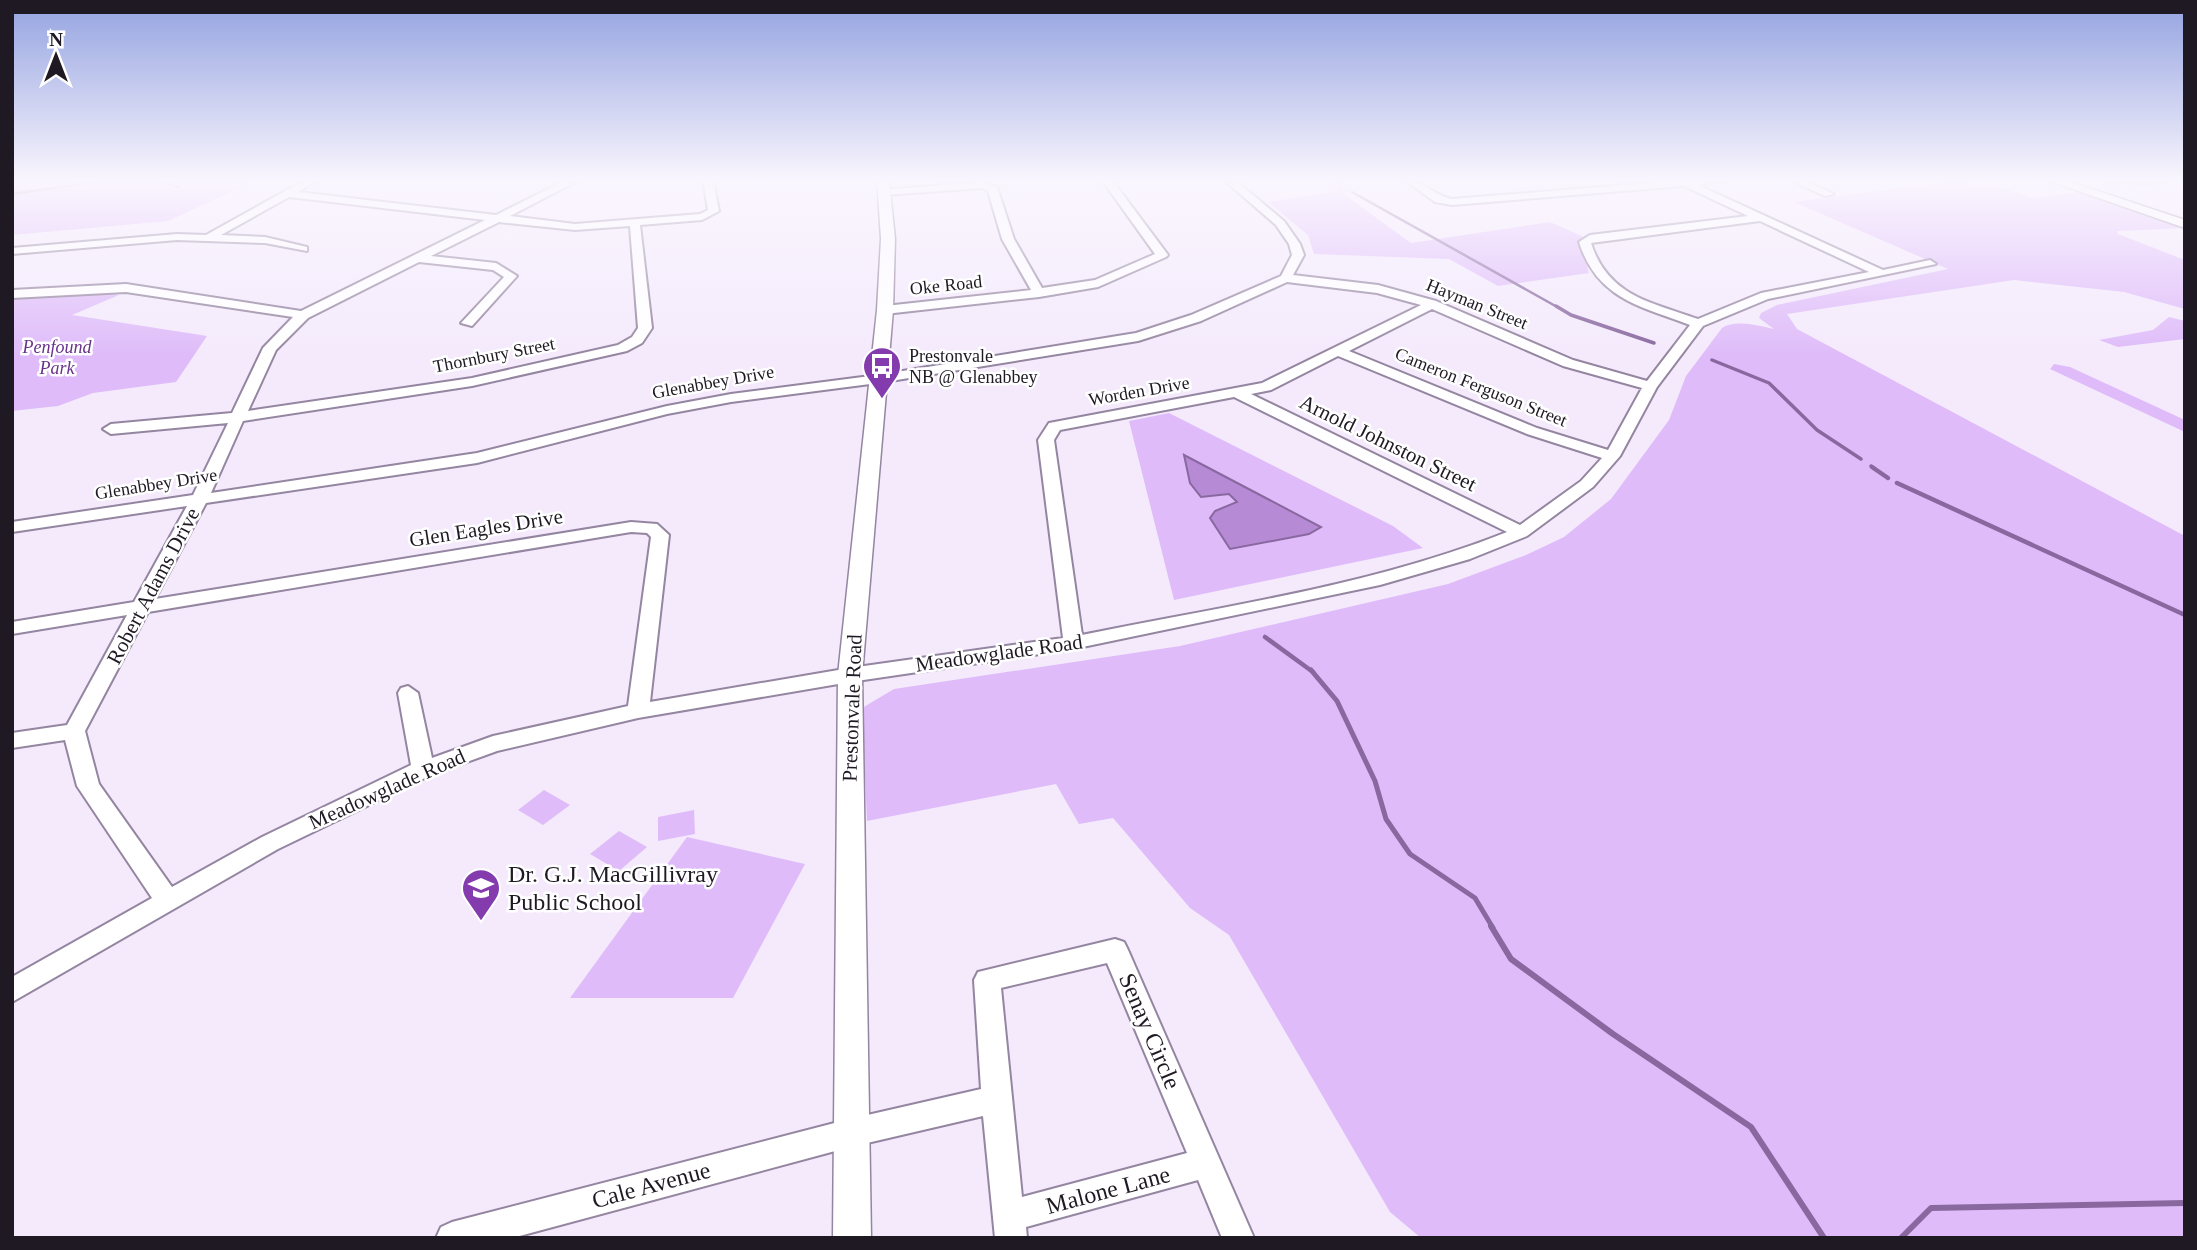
<svg xmlns="http://www.w3.org/2000/svg" width="2197" height="1250" viewBox="0 0 2197 1250" font-family="'Times New Roman',serif">
	<style>
		.green { fill: #dfbcf9 }
		.water { fill: #b68ad4; stroke: #89689f; stroke-width: 2 }
		.lines { fill: none; stroke-linecap: round; stroke-linejoin: round }
		.stream-far4 { stroke: #89689f; stroke-width: 2.5 }
		.stream-far3 { stroke: #89689f; stroke-width: 3.5 }
		.stream-far2 { stroke: #89689f; stroke-width: 4.5 }
		.stream-far1 { stroke: #89689f; stroke-width: 5 }
		.stream { stroke: #89689f; stroke-width: 6 }
		.minor-casing { stroke: #9485a0; stroke-width: 4 }
		.tertiary-casing { stroke: #9485a0; stroke-width: 3 }
		.minor { fill: #fff; fill-rule: evenodd }
		.tertiary { fill: #fff; fill-rule: evenodd }
		.wall { fill: #b6a9c2 }
		.shaded-wall { fill: #94899e }
		.labels { text-anchor: middle; dominant-baseline: central; stroke-width: 5; stroke-linejoin: round; paint-order: stroke }
		.far-street-label { font-size: 18px; fill: #1f1923; stroke: #fff }
		.far-park-label { font-size: 18px; font-style: italic; fill: #69328a; stroke: #fff }
		.far-poi-label { font-size: 18px; fill: #1f1923; stroke: #fff; text-anchor: start }
		.street-label { font-size: 21px; fill: #1f1923; stroke: #fff }
		.near-poi-label { font-size: 24px; fill: #1f1923; stroke: #fff; text-anchor: start }
		.near-street-label { font-size: 24px; fill: #1f1923; stroke: #fff }
	</style>
	<rect width="100%" height="100%" fill="#f4eafc"/>
	<g class="green">
		<polygon points="12,180 256,180 168,221 12,235"/>
		<polygon points="1326,180 1348,180 1344,183 1353,190 1341,192 1411,243 1550,222 1586,238 1582,249 1589,273 1498,286 1449,259 1314,254 1308,235 1268,202 1339,191"/>
		<path d="M1960,180L1981,188L1997,186L2032,198L2082,192L2185,228L2117,231L2118,234L2185,260V309L2124,292L2014,280L1787,314L1797,329L2185,536V1238H1421L1390,1212L1229,935L1190,908L1113,818L1079,824L1056,784L867,821L862,708L894,689L1180,646L1448,584L1526,555L1564,537L1611,499L1669,420L1686,376L1722,328C1736,319 1759,326 1774,329L1759,318L1761,313L1777,305L1948,269L1794,202Z"/>
		<polygon points="99,293 119,295 72,315 207,336 176,382 93,393 58,406 12,411 12,299"/>
		<polygon points="2169,317 2185,321 2185,339 2118,347 2099,340 2153,330"/>
		<polygon points="2054,364 2070,367 2185,420 2185,432 2050,369"/>
		<polygon points="1169,413 1393,526 1423,548 1174,600 1129,421"/>
		<polygon points="544,790 570,805 543,825 518,810"/>
		<polygon points="694,810 695,834 658,841 658,817"/>
		<polygon points="619,831 647,847 619,871 590,854"/>
		<polygon points="687,837 805,864 733,998 570,998"/>
	</g>
	<polygon class="water" points="1184,455 1321,527 1309,534 1230,549 1210,518 1215,511 1237,502 1229,494 1201,497 1190,483"/>
	<g class="lines">
		<g class="stream-far4">
			<polyline points="155,180 178,187"/>
			<polyline points="1352,192 1559,308"/>
			<polyline points="12,194 107,180"/>
		</g>
		<g class="stream-far3">
			<polyline points="1556,306 1571,315 1654,343"/>
			<polyline points="1712,360 1769,383 1817,430 1861,459"/>
			<polyline points="1871,466 1875,469"/>
		</g>
		<g class="stream-far2">
			<polyline points="1872,467 1888,478"/>
			<polyline points="1897,483 2185,615"/>
			<polyline points="1265,637 1313,672"/>
		</g>
		<polyline class="stream-far1" points="1311,670 1337,701 1375,781 1386,819 1410,854 1475,898 1493,928"/>
		<g class="stream">
			<polyline points="1491,926 1511,959 1613,1034 1751,1127 1824,1238"/>
			<polyline points="1901,1238 1931,1208 2185,1203"/>
		</g>
		<defs>
			<g id="minor">
				<path d="M305,180H317L298,192L496,215L566,180H579L510,216L575,224L700,214L708,210L703,180H713L719,211L702,220L640,225L652,328L642,343L627,351L472,386L243,421L211,493L477,453L667,406L731,394L878,375L1136,333L1191,315L1281,276L1292,255L1289,244L1276,225L1224,180H1235L1284,221L1300,244L1304,255L1293,275L1378,285L1436,301L1573,360L1647,381L1690,325C1640,306 1597,299 1579,242L1590,235L1748,216L1684,186L1452,205L1435,202L1405,180C1424,180 1434,196 1452,199L1688,180H1731L1698,185L1883,270L1930,260L1936,264L1768,299L1703,326L1657,387L1620,456L1593,487L1527,536L1470,559L1380,585L1073,649L850,682L638,718L497,751L431,775L278,849L12,1002V977L152,898L77,786L65,740L12,748V733L67,725L127,615L12,634V622L134,602L187,506L12,532V522L193,495L228,423L111,434L103,429L111,424L232,413L263,348L293,317L126,292L12,298V290L126,284L301,311L485,220L289,197L221,235L265,237L307,247V251L265,243L177,240L12,254V248L177,234L206,235ZM1760,221L1869,272L1761,293L1698,319C1650,302 1608,296 1591,243ZM499,222L575,230L630,226L638,328L632,337L618,345L472,378L248,411L276,350L308,318L419,262L493,270L504,277L461,323L472,326L517,276L496,263L431,256ZM1287,282L1377,293L1421,305L1262,383L1049,423L1038,440L1063,638L850,668L650,702L669,535L657,524L631,522L155,599L206,503L477,463L667,414L731,402L878,383L1138,341L1201,321ZM1432,309L1563,366L1642,388L1608,450L1537,428L1349,351ZM1338,356L1527,434L1602,458L1581,481L1520,525L1251,394L1271,390ZM1234,397L1507,532C1371,586 1224,606 1082,635L1054,440L1060,430ZM631,532L647,533L651,537L628,706L493,736L432,758L418,693L408,686L401,688L398,693L411,765L262,837L172,887L99,784L85,731L148,612Z"/>
				<polygon points="1102,180 1112,180 1168,255 1166,257 1098,287 1039,297 885,314 879,310 885,306 1031,290 1002,239 988,191 982,188 884,195 879,192 880,190 983,182 997,187 1014,239 1042,288 1095,280 1155,254"/>
				<polygon points="1789,180 1803,180 1834,194 1825,196"/>
				<path d="M1115,939L1124,942L1128,950L1254,1238H1222L1198,1180L1026,1227L1027,1238H995L983,1116L850,1147L512,1238H436L441,1227L452,1222L850,1119L981,1089L974,980L978,972ZM1107,963L1187,1153L1022,1197L1001,988Z"/>
			</g>
			<g id="tertiary">
				<polygon points="877,180 889,180 895,239 893,310 862,675 871,1238 833,1238 838,675 877,310 881,239"/>
				<polygon points="2047,180 2065,180 2185,220 2185,228"/>
			</g>
		</defs>
		<use href="#minor" class="minor-casing"/>
		<use href="#tertiary" class="tertiary-casing"/>
		<use href="#minor" class="minor"/>
		<use href="#tertiary" class="tertiary"/>
	</g>
	<polygon class="wall" points="2096,180 2170,180 2168,183 2140,187 2126,183 2112,185"/>
	<g class="shaded-wall">
		<polygon points="2115,180 2128,180 2126,183 2112,185"/>
		<polygon points="2144,180 2170,180 2168,183 2140,187"/>
	</g>
	<linearGradient id="sky" x2="0" y2="1"><stop stop-color="#94a3e0"/><stop offset="0.51" stop-color="#faf6fe"/><stop offset="1" stop-color="#faf6fe" stop-opacity="0"/></linearGradient>
	<rect width="2197" height="355" fill="url(#sky)"/>
	<defs>
		<symbol id="bus-pin" viewBox="-11 -11 22 30"><path d="M0 17L-7.5 6A9.5 9.5 0 1 1 7.5 6Z" fill="#833bad" stroke="#fff"/><path d="M-5-6H5V4H4V6H2V4H-2V6H-4V4H-5ZM-3.5-4V0h7V-4ZM-3.5 1.2v1.5H-2V1.2ZM2 1.2v1.5H3.5V1.2Z" fill="#fff"/></symbol>
		<symbol id="school-pin" viewBox="-11 -11 22 30"><path d="M0 17L-7.5 6A9.5 9.5 0 1 1 7.5 6Z" fill="#833bad" stroke="#fff"/><path d="M0-5L7-2L0 1L-7-2ZM-4 1L0 2.5L4 1V4Q0 6-4 4Z" fill="#fff"/></symbol>
	</defs>
	<g fill-rule="evenodd">
		<use href="#bus-pin" x="860" y="344" width="44" height="60"/>
		<use href="#school-pin" x="459" y="866" width="44" height="60"/>
	</g>
	<g class="labels">
		<g class="far-street-label">
			<text transform="translate(946 285) rotate(-6)">Oke Road</text>
			<text transform="translate(1477 304) rotate(22)">Hayman Street</text>
			<text transform="translate(494 355) rotate(-11)">Thornbury Street</text>
			<text transform="translate(713 382) rotate(-10)">Glenabbey Drive</text>
			<text transform="translate(1481 387) rotate(22)">Cameron Ferguson Street</text>
			<text transform="translate(1139 391) rotate(-10)">Worden Drive</text>
			<text transform="translate(156 484) rotate(-9)">Glenabbey Drive</text>
		</g>
		<g class="far-park-label">
			<text x="57" y="347">Penfound<tspan x="57" dy="21">Park</tspan></text>
		</g>
		<g class="far-poi-label">
			<text x="909" y="356">Prestonvale<tspan x="909" dy="21">NB @ Glenabbey</tspan></text>
		</g>
		<g class="street-label">
			<text transform="translate(1388 443) rotate(26)">Arnold Johnston Street</text>
			<text transform="translate(486 528) rotate(-9)">Glen Eagles Drive</text>
			<text transform="translate(153 586) rotate(-62)">Robert Adams Drive</text>
			<text transform="translate(999 653) rotate(-8)">Meadowglade Road</text>
			<text transform="translate(852 708) rotate(-88)">Prestonvale Road</text>
			<text transform="translate(387 789) rotate(-24)">Meadowglade Road</text>
		</g>
		<g class="near-poi-label">
			<text x="508" y="874">Dr. G.J. MacGillivray<tspan x="508" dy="28">Public School</tspan></text>
		</g>
		<g class="near-street-label">
			<text transform="translate(1150 1031) rotate(67)">Senay Circle</text>
			<text transform="translate(651 1185) rotate(-15)">Cale Avenue</text>
			<text transform="translate(1108 1190) rotate(-15)">Malone Lane</text>
		</g>
	</g>
	<rect width="2197" height="1250" fill="none" stroke="#1f1923" stroke-width="28"/>
	<g transform="translate(56 56)" stroke="#ffffff" stroke-width="5" paint-order="stroke">
	<path d="M0-5L12 26L0 18L-12 26Z" fill="#1f1923"/>
	<text y="-10" font-size="19" font-weight="bold" text-anchor="middle" fill="#1f1923">N</text>
	</g>
</svg>
